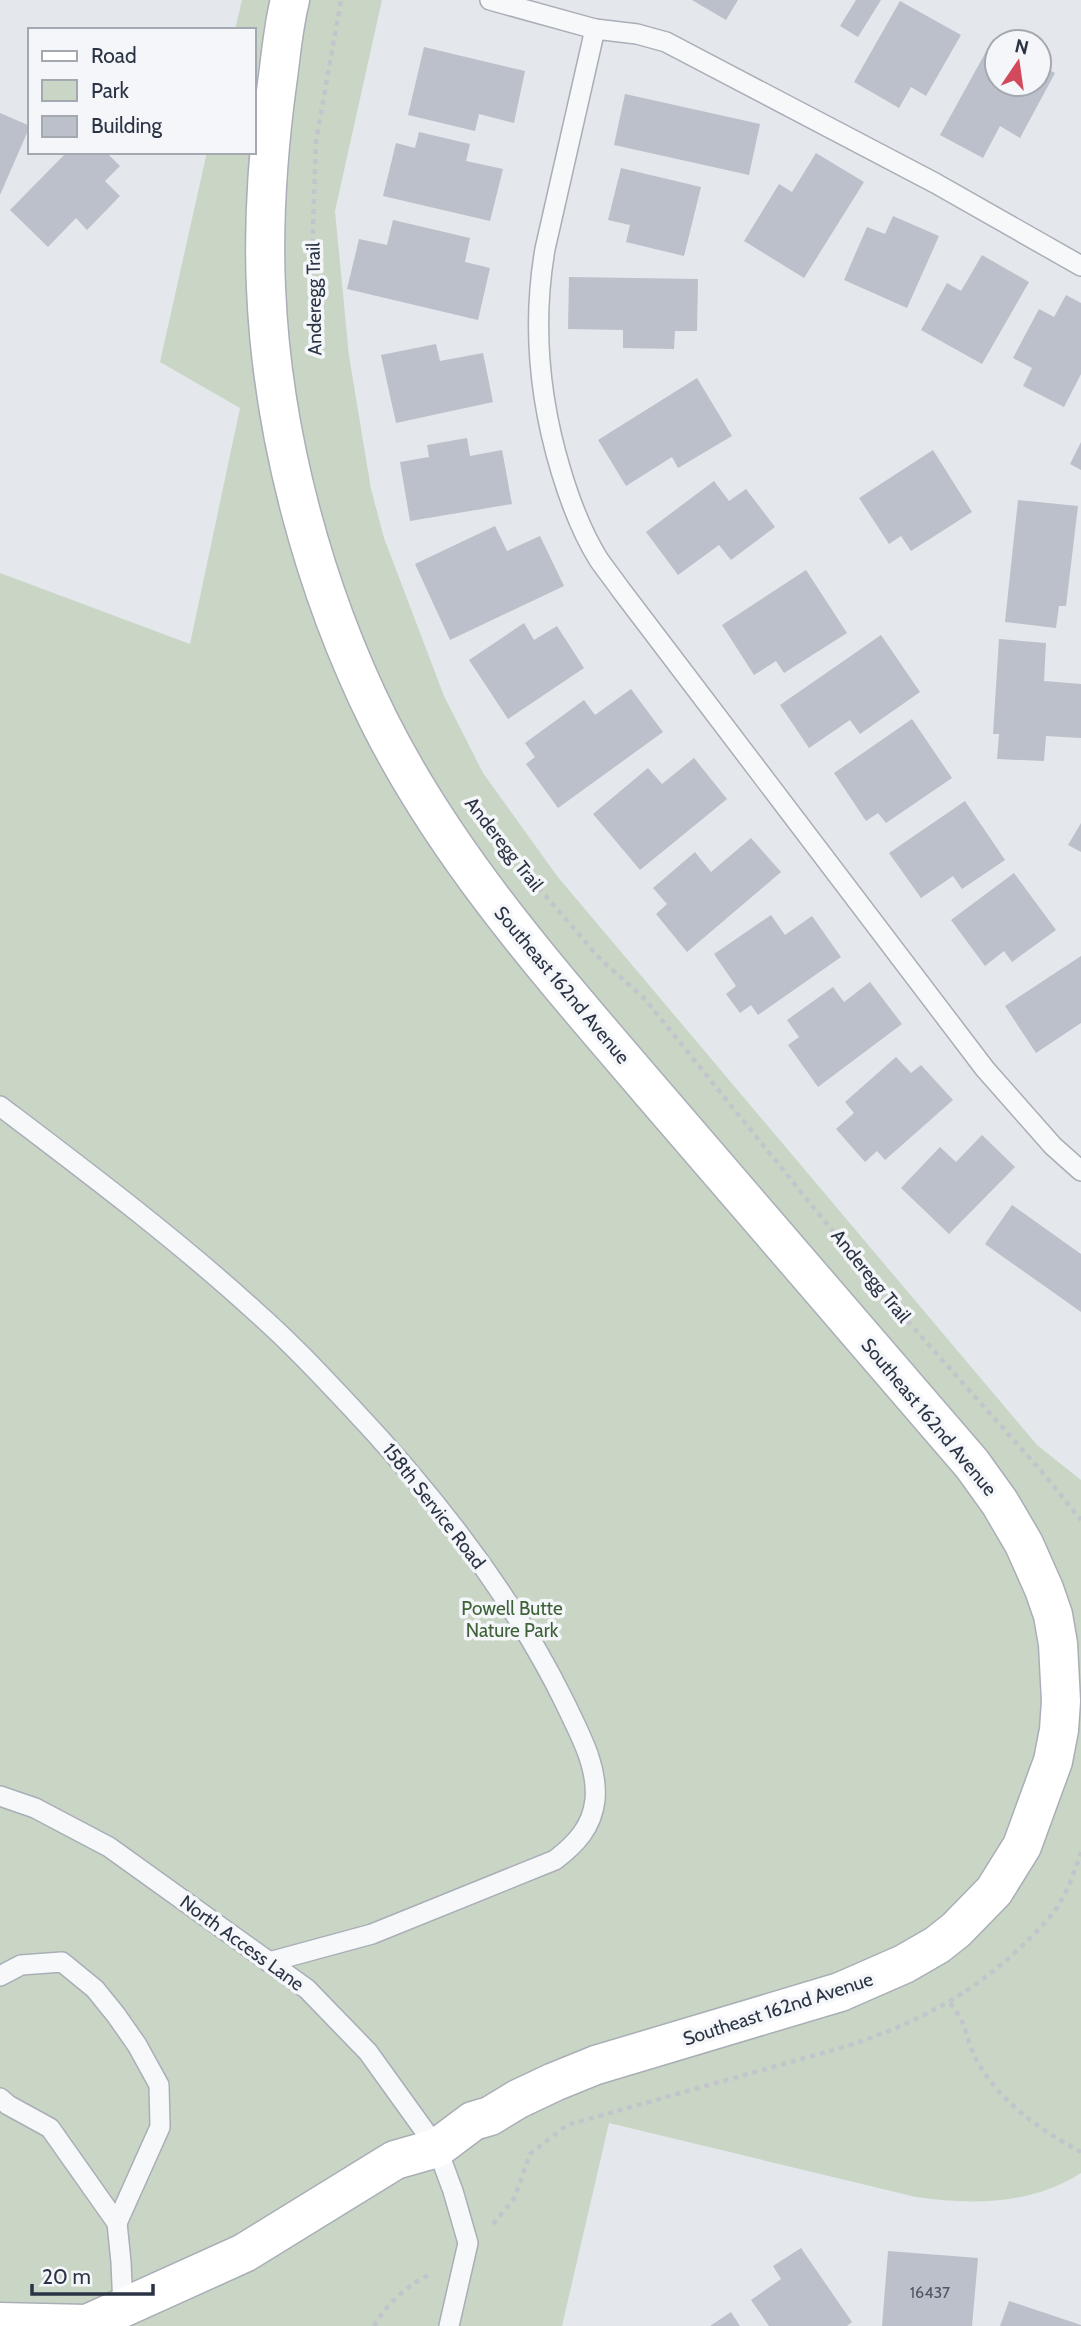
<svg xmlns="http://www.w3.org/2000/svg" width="1081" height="2326" viewBox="0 0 1081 2326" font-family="Cabin,sans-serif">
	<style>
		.green { fill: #c9d6c5 }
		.building { fill: #bbc0ca }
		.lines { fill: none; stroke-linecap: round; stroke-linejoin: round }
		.lane-casing { stroke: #a9aeb7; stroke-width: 22 }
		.secondary-casing { stroke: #a9aeb7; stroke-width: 41 }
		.path { stroke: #c2c5cb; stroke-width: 4.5; stroke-dasharray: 5 5; stroke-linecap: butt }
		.lane { stroke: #f7f8fa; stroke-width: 19 }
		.secondary { stroke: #fff; stroke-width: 38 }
		.labels { text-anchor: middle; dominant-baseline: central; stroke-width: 7; stroke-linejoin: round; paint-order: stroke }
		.number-label { font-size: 16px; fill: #4f5766 }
		.street-label { font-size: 19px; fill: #2b3445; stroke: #f4f6f9 }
		.park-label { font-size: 19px; fill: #3f6138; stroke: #f4f6f9 }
	</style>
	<rect width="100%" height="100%" fill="#e4e7ec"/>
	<path class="green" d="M242,0H382L335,211L349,356L371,489L384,538L444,696L483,773L557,876L1037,1445L1081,1480V2173C1032,2205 971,2205 916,2197L609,2123L562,2326H0V573L190,644L240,408L160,362L207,152H254V30H235Z"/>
	<g class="building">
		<polygon points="692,0 738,0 726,20"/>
		<polygon points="856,0 881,0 858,37 840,26"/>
		<polygon points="900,1 961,35 926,96 911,87 899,108 854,82"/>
		<polygon points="993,39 997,41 997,84 1039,84 1039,64 1055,73 1020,138 1000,126 983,158 940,135"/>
		<polygon points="424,47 525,71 514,123 479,114 475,131 408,115"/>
		<polygon points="625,94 760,124 749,175 614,145"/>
		<polygon points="0,113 30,126 0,195"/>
		<polygon points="419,132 470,144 466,161 503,169 490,221 383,196 396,143 415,148"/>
		<polygon points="67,152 92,152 94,154 95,152 106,152 120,166 105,181 120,196 87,230 76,218 48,247 10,210"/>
		<polygon points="816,153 864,182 804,278 744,241 779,184 792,192"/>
		<polygon points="621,168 701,187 684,256 626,242 630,225 608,220"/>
		<polygon points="893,216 939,236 907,308 844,280 867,227 885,234"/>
		<polygon points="393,220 470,238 465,262 490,268 478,320 347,289 359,239 387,245"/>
		<polygon points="982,255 1029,282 982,364 921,330 947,283 961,291"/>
		<polygon points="569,277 698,279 697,331 675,331 674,349 623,348 623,330 568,329"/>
		<polygon points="1066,295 1081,303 1081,374 1064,407 1023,386 1032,368 1013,358 1039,309 1054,317"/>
		<polygon points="436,344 440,361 483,353 493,402 396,423 381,355"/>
		<polygon points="697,378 732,436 678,468 672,457 626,486 598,440"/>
		<polygon points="467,438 470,456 502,450 512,504 410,521 400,462 429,457 427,445"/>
		<polygon points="1081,442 1081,470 1070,464"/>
		<polygon points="933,450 972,512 911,551 901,536 889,544 859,498"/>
		<polygon points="714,481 729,501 746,489 775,527 731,560 719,545 678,575 646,532"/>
		<polygon points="1018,500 1078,506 1066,606 1059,606 1056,628 1005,622"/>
		<polygon points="495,526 507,551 540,536 564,586 450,640 415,564"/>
		<polygon points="806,570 847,633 784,673 776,661 754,675 722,625"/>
		<polygon points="524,623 534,640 557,626 584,668 508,719 469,660"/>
		<polygon points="881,635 920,692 860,734 850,720 809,748 780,705"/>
		<polygon points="999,639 1046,643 1044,681 1081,684 1081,738 1046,736 1044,761 997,759 999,734 993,734"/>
		<polygon points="631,689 663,732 558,808 526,764 535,757 525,743 584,700 595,715"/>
		<polygon points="912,719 952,778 886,823 878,813 866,821 834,773"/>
		<polygon points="694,758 727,799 640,870 593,814 648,768 662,784"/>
		<polygon points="965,801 1005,860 962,889 953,876 921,898 889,853"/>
		<polygon points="1081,823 1081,852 1068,845"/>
		<polygon points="751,838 781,872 687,952 656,914 667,904 653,888 695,852 711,872"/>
		<polygon points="1014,873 1056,930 1012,962 1004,951 985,966 951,920"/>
		<polygon points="771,915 785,935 812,916 841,957 758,1015 751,1005 740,1013 726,994 736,986 714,954"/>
		<polygon points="1081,956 1081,1023 1036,1053 1005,1006"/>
		<polygon points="870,982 902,1024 818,1087 788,1045 799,1037 787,1020 833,987 844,1002"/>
		<polygon points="896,1057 911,1073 921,1065 953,1100 885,1160 877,1151 865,1162 836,1129 854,1113 845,1102"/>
		<polygon points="982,1135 1015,1167 949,1234 901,1188 940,1147 956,1162"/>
		<polygon points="1012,1205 1081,1254 1081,1312 985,1244"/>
		<polygon points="801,2248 852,2322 847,2326 769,2326 751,2300 781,2279 773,2266"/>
		<polygon points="888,2251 978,2258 972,2326 882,2326"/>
		<polygon points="1009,2301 1081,2325 1081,2326 1000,2326"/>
		<polygon points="731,2312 740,2326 710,2326"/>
	</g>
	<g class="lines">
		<defs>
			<g id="lane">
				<polyline points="490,0 595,29 637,34 666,42 935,183 1081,266"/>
				<path d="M595,29L545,249C532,325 539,398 561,471C570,501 582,533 599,560C606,570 614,580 621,590L985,1069L1053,1146L1081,1171"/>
				<path d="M0,1106C87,1172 175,1238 256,1312C289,1341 319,1373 350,1406C434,1495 512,1594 566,1705C580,1735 598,1766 595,1800C592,1827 576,1844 555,1860L372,1934L269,1962"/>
				<polyline points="0,1796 35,1808 109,1847 307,1989 368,2052 437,2148 453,2191 468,2243 449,2326"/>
				<polyline points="0,1976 21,1965 62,1962 95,1989 116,2015 137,2045 159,2085 160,2127 117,2223"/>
				<polyline points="0,2098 8,2105 50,2128 117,2223 121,2262 123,2308"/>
			</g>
			<path id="secondary" d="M0,2322L87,2324L244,2253L395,2160L437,2148L473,2121L490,2116L518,2099L554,2082L596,2065L840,1992L904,1964L937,1945L956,1930L994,1891L1022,1846L1053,1761L1059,1730L1061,1701L1058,1644L1053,1615L1044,1589L1024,1544L1000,1503L972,1464C864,1340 757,1215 650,1090C551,974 448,859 379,721C314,590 272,434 266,288C263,220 268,151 277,84C281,56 283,27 290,0"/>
		</defs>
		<use href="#lane" class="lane-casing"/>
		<use href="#secondary" class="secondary-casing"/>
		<g class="path">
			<polyline points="314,354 312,256 316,141 341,0"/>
			<polyline points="532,880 601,960 644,998 886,1297 1043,1473 1081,1520"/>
			<path d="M950,2003C968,2024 965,2039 977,2061C1000,2102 1040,2130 1081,2152"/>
			<path d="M493,2224L514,2199L530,2154L567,2125L844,2047C915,2024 972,1995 1025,1943C1037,1931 1049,1920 1058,1906C1068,1890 1075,1871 1081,1852"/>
			<path d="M374,2326C385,2306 408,2284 429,2275"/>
		</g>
		<use href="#lane" class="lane"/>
		<use href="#secondary" class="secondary"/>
	</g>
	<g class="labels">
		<g class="number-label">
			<text x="930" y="2292">16437</text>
		</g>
		<g class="street-label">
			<text transform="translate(314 299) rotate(-91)">Anderegg Trail</text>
			<text transform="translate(504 844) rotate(52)">Anderegg Trail</text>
			<text transform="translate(562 985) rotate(50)">Southeast 162nd Avenue</text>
			<text transform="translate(871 1276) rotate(51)">Anderegg Trail</text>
			<text transform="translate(929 1417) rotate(50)">Southeast 162nd Avenue</text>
			<text transform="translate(434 1506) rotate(52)">158th Service Road</text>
			<text transform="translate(242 1943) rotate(36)">North Access Lane</text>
			<text transform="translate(778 2009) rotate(-18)">Southeast 162nd Avenue</text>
		</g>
		<g class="park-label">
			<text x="512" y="1608">Powell Butte<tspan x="512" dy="22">Nature Park</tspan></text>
		</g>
	</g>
	<rect x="28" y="28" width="228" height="126" fill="#f4f6f9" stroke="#a4a8b1" stroke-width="2"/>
	<rect x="42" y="51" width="35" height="10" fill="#ffffff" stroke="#a4a8b1" stroke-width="2"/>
	<text x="91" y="63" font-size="21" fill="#2b3445">Road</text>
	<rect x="42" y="80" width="35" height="21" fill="#c9d6c5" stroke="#a4a8b1" stroke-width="2"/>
	<text x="91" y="98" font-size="21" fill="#2b3445">Park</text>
	<rect x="42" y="116" width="35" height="21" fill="#bbc0ca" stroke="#a4a8b1" stroke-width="2"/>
	<text x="91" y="133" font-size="21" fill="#2b3445">Building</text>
	<g transform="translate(1018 63) rotate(13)"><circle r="33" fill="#f4f6f9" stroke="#a4a8b1" stroke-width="2"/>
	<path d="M0-5L12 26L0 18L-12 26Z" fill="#d1495b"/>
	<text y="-10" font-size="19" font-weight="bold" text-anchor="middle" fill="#2b3445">N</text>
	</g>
	<path d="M32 2284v10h121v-10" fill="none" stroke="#2b3445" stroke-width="3.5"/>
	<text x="42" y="2284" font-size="21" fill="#2b3445" stroke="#f4f6f9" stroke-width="5" paint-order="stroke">20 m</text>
</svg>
